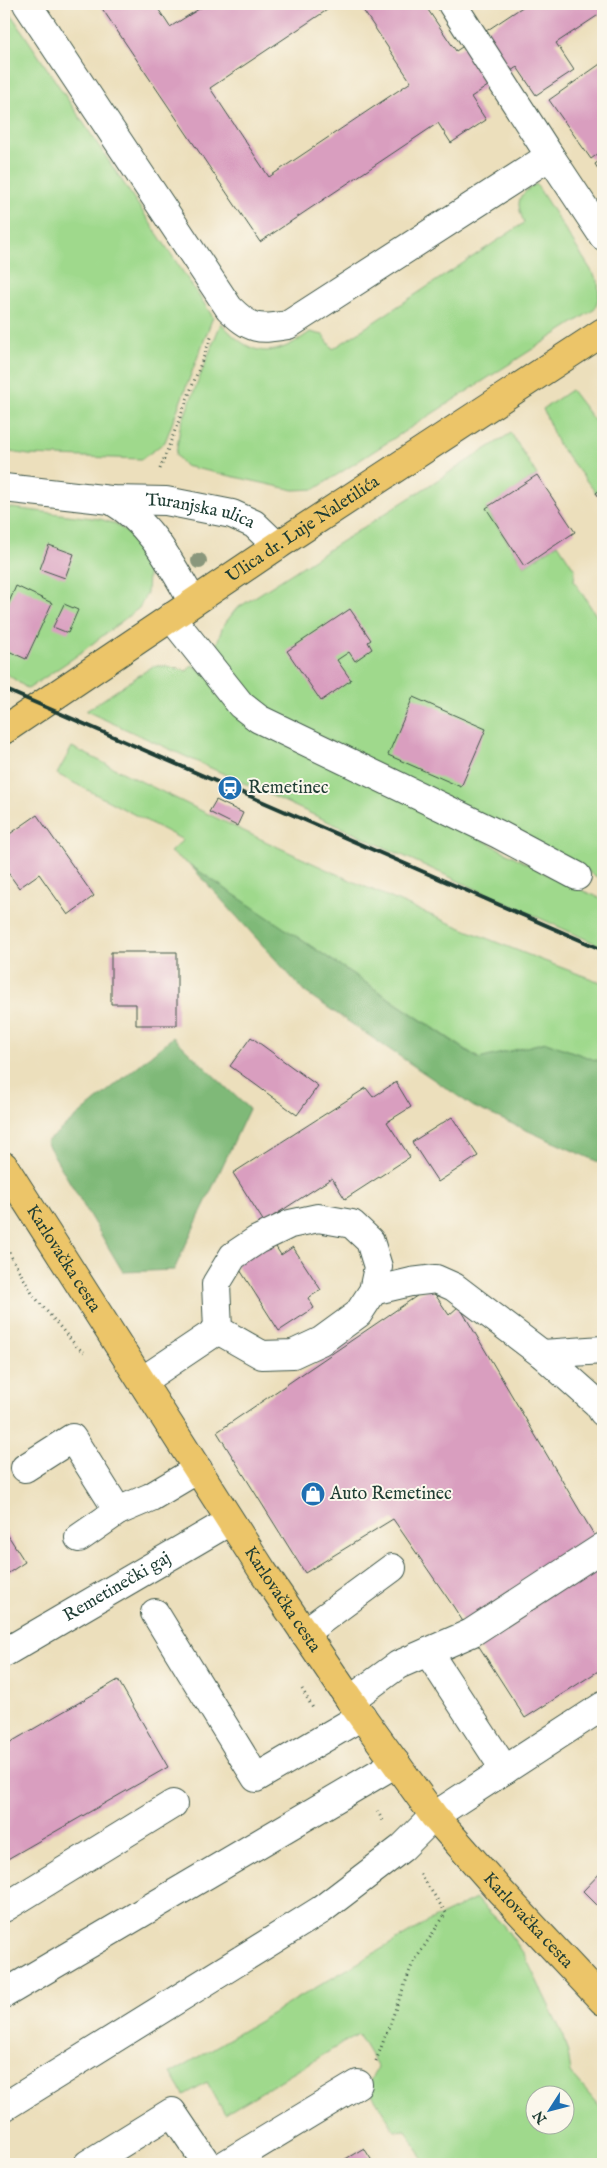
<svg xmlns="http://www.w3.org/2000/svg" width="607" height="2168" viewBox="0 0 607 2168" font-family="'IM FELL English',serif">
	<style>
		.green { fill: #9fd98c; stroke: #5f8b60; fill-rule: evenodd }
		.forest { fill: #7fb978; stroke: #4f7b56 }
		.building { fill: #d99ebf }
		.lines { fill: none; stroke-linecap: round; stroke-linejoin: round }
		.minor-casing { stroke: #3e5548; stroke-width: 30 }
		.major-casing { stroke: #3e5548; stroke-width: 30 }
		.path { stroke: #3e5548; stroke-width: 3; stroke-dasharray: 1 4; stroke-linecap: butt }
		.minor { stroke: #fff; stroke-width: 28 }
		.major { stroke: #ecc569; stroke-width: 28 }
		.rail { stroke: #1f3d34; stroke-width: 4 }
		.tree { fill: #8a977b }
		.labels { text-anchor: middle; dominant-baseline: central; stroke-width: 4; stroke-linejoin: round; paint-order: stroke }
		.street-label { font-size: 18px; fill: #1f3d34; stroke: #fbf7ec }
		.poi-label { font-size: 18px; fill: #1f3d34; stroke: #fbf7ec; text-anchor: start }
	</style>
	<rect width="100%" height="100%" fill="#fbf7ec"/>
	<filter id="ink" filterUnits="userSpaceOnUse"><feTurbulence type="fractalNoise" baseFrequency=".02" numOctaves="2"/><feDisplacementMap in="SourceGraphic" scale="10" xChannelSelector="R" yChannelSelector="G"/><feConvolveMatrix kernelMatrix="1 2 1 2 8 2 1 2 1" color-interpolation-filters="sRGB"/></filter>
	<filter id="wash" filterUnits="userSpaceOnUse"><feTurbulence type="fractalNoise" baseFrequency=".0096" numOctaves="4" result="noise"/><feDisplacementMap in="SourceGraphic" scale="20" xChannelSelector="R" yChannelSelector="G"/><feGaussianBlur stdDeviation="1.12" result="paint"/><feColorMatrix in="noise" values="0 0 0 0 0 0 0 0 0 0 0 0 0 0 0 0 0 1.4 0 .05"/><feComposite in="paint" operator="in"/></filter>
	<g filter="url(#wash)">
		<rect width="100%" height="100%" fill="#ecdfbc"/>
		<g class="green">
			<polygon points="4,4 213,317 165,442 142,459 29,455 4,451"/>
			<path d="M536,184L598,281L599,296L595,309L315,489L294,490L185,466L176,455L180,427L221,323C252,358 273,359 310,332L323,335L333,349L524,223C516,201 516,197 536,184Z"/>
			<polygon points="571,390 603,432 603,487 596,493 558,444 543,409"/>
			<polygon points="511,433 537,475 486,509 524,566 558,544 575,570 574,581 603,626 603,880 507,828 246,700 214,651 223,626 236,609"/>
			<polygon points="4,507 100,519 116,524 134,538 144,556 148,574 147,593 139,608 75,657 28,689 4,672"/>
			<polygon points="192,665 373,781 561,882 603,899 603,947 86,711 153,666 166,666 187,671"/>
			<path d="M72,747C245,834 421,917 603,983V1063L546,1042L480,1059L170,852L183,840L57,774Z"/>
			<path d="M476,1899L504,1926L524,1954L562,2033L568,2053L571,2073L603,2111V2164H426L406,2130L395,2131L367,2086L378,2067L358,2034L225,2114L207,2082L184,2095L171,2073L429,1921ZM534,2096H564V2126H534Z"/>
		</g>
		<g class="forest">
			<polygon points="190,865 479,1059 546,1042 603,1063 603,1164 474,1107 305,992"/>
			<polygon points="173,1037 249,1109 174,1270 123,1272 46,1142"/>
		</g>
		<g id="blocks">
			<g class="building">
				<polygon points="99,4 155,4 170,27 207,4 336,4 210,88 269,177 411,82 359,4 424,4 456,51 527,4 603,4 603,12 556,43 574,70 536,95 517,67 471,97 486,120 451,143 438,123 260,242"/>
				<polygon points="603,62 603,150 591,159 549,100"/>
				<polygon points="603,158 603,177 595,164"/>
				<polygon points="537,475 575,532 524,566 486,508"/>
				<polygon points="603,487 603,502 596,493"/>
				<polygon points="49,545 74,554 65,578 40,569"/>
				<polygon points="16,586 52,603 26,659 4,649 4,614"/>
				<polygon points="64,604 78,610 68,633 53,627"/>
				<polygon points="350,609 371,640 368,642 372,649 355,661 349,652 337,660 351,680 321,701 287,651"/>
				<polygon points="413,697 486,729 461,787 388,755"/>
				<polygon points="216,800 243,813 237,826 209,812"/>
				<polygon points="37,815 94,896 68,915 39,874 19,888 4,867 4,838"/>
				<polygon points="111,952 177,952 177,1025 136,1025 136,1004 111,1004"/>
				<polygon points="251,1037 318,1086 297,1115 230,1066"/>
				<polygon points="396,1082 411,1107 387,1122 410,1157 345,1199 332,1178 264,1222 233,1173 366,1088 373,1097"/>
				<polygon points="452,1117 478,1156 438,1182 412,1142"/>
				<polygon points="271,1239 281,1255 293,1247 321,1290 308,1298 314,1308 279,1331 235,1262"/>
				<polygon points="430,1287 449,1315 459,1306 603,1550 603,1668 525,1718 453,1606 393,1519 305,1573 217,1432"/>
				<polygon points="4,1529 25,1562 4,1576"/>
				<polygon points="118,1680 168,1767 4,1861 4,1746"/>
				<polygon points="603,1870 603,1911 583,1891"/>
				<polygon points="364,2148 374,2164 337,2164"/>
			</g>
		</g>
	</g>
	<g filter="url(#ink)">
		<use href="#blocks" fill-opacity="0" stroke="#3e5548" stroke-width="1"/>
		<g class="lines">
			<defs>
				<g id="minor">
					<path d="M27,4L229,308C251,330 258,330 288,325L550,156L603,236"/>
					<polyline points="452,4 550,156"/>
					<path id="s1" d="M4,488L111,500L166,501L232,514L254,524L277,546"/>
					<path d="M111,500C152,524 170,563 193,602"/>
					<polyline points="171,617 241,705 259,719 498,834 577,876"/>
					<polygon points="318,1218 352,1224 370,1241 378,1267 373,1291 358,1314 321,1341 293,1354 262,1355 218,1330 216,1284 233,1256 257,1240 290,1224"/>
					<polyline points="373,1291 411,1282 436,1279 454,1287 542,1354 598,1404 603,1412"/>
					<polyline points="542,1354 603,1350"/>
					<polyline points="142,1381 218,1330"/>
					<polyline points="25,1468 72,1438 118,1511 151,1497 198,1469"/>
					<polyline points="79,1538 118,1511"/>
					<polyline points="155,1613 256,1778 362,1716"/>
					<polyline points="304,1633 392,1568"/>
					<polyline points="428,1652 505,1770"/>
					<path id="s2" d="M4,1653L230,1521"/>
					<polyline points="350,1700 398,1665 471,1633 603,1547"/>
					<polyline points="4,1908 173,1804"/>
					<polyline points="4,1994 396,1763"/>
					<polyline points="4,2107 321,1910 402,1848 434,1816 603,1706"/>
					<polyline points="88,2164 172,2112 207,2164"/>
					<polyline points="226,2164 358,2084"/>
				</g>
				<g id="major">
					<path id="s3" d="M4,730L277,546L603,332"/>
					<path id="s4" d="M4,1166L262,1570L350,1700L434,1816L501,1892L603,2001"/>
				</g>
			</defs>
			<use href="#minor" class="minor-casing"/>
			<use href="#major" class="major-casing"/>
			<g class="path">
				<polyline points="160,469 212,335"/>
				<polyline points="4,1244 33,1295 77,1347 84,1352"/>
				<polyline points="302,1689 314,1710"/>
				<polyline points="377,1811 384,1822"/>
				<polyline points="376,2061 412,1965 446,1913 419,1872"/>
			</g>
			<use href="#minor" class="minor"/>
			<use href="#major" class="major"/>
			<polyline class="rail" points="4,689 603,950"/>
		</g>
		<circle class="tree" cx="199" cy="561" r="8"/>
	</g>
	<defs>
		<symbol id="station-disc" viewBox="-11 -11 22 22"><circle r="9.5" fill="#1f6fb2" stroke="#fbf7ec"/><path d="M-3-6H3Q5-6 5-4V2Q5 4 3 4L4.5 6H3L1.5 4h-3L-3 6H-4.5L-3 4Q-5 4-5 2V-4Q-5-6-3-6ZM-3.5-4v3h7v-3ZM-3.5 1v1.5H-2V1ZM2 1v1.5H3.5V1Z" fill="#fff"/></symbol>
		<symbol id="shop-disc" viewBox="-11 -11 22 22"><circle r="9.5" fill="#1f6fb2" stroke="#fbf7ec"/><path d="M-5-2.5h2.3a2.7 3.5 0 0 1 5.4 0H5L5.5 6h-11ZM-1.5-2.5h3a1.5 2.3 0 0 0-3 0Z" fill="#fff"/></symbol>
	</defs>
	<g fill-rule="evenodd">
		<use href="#station-disc" x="216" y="774" width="28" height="28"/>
		<use href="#shop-disc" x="299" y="1480" width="28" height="28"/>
	</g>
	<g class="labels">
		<g class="street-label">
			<text stroke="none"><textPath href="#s1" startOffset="198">Turanjska ulica</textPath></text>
			<text stroke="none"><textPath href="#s3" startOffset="360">Ulica dr. Luje Naletilića</textPath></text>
			<text stroke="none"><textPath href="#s4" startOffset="110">Karlovačka cesta</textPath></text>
			<text stroke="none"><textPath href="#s2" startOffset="131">Remetinečki gaj</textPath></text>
			<text stroke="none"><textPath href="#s4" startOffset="515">Karlovačka cesta</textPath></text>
			<text stroke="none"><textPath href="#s4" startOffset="920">Karlovačka cesta</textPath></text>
		</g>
		<g class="poi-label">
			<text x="248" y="788">Remetinec</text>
			<text x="330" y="1494">Auto Remetinec</text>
		</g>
	</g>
	<rect width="607" height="2168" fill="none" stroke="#fbf7ec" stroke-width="20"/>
	<g transform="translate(550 2110) rotate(234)"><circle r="24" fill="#fbf7ec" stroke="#a3ada2"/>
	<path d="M0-4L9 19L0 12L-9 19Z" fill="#1f6fb2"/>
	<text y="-8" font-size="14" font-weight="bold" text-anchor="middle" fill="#1f3d34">N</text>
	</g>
</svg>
